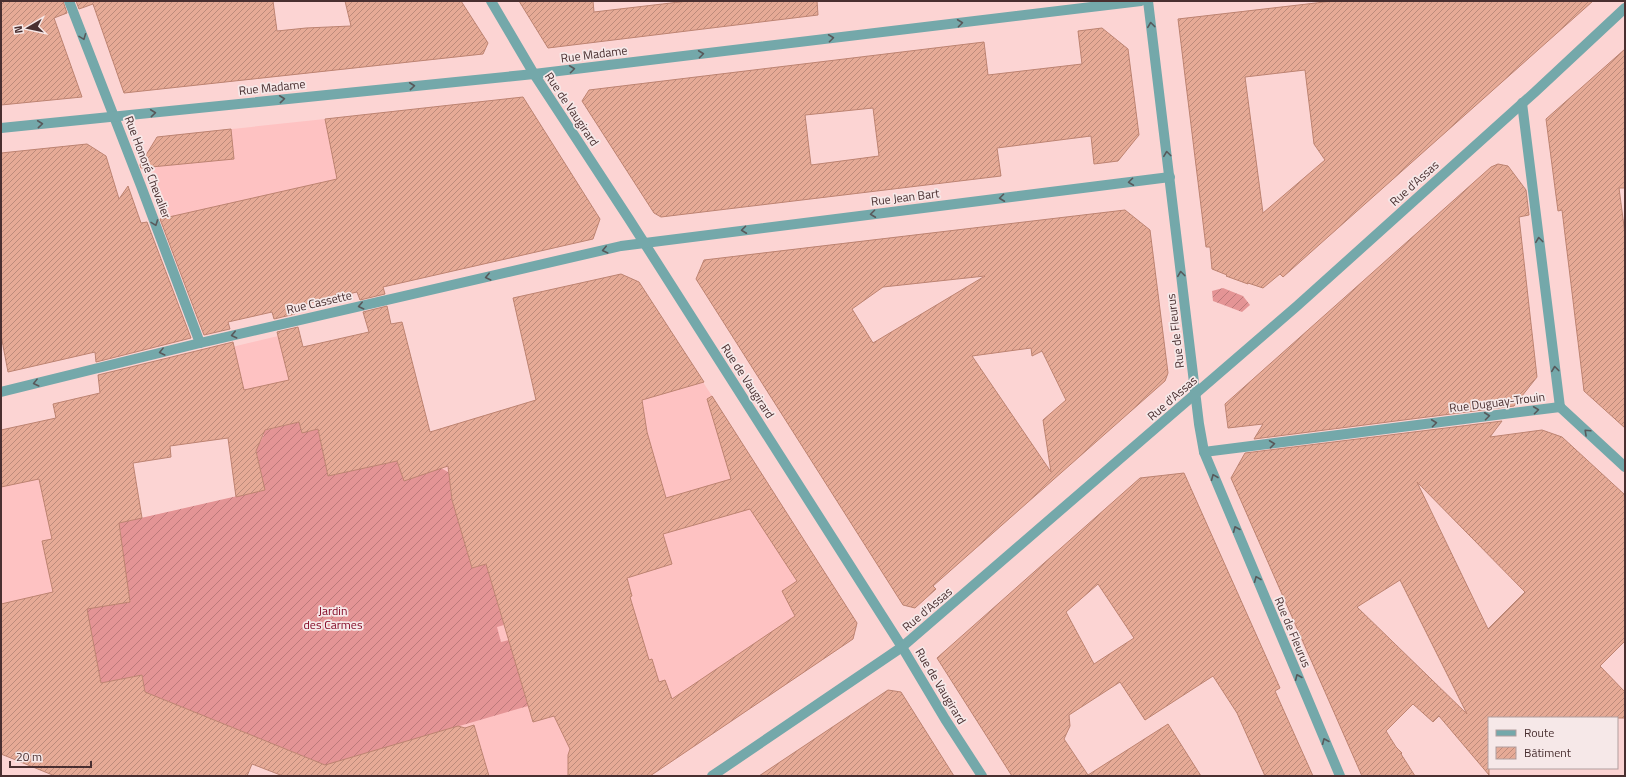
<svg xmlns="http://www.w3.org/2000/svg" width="1626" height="777" viewBox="0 0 1626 777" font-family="'Titillium Web',sans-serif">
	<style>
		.built { fill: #fec2c2 }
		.garden { fill: url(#garden-furrows) }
		.building { fill: url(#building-hatch); stroke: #bd8371; fill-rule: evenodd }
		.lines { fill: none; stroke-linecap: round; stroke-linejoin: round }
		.minor { stroke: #74a8aa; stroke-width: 10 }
		.oneway { stroke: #58595b }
		.labels { text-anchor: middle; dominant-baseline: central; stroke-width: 3.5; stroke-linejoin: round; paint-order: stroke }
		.street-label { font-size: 12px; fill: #492f30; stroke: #f6e8e8 }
		.park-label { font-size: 12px; fill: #7f001f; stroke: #f6e8e8 }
	</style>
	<defs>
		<pattern id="garden-furrows" width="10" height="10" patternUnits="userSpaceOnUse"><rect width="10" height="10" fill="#e49495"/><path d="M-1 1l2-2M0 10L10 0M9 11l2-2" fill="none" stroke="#bb797a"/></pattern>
		<pattern id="building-hatch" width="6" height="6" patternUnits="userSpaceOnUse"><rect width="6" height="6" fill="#e6aa96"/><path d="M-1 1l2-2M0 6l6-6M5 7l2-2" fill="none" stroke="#bc8b7b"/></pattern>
	</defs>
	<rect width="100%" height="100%" fill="#fcd4d3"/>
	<g class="built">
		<polygon points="325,119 348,231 204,314 147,154 157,137"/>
		<polygon points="299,331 328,476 397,461 703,382 857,623 853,639 650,776 350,776 145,692 142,675 72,688 1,645 1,430 97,539 121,535 119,523 236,497 215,351"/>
	</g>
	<g class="garden">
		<polygon points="1223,288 1243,296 1250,305 1242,312 1213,301 1212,291"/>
		<polygon points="299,422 302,433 318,429 328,476 397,461 404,481 441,468 453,475 450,487 452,500 472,568 486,564 504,625 497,627 501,642 509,640 528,706 339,761 335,769 145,692 142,675 101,683 83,592 97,539 121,535 119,523 264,490 255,443 260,442 264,435 263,431"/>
	</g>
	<g class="building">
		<polygon points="1,1 63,1 67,13 54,18 82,97 1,105"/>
		<polygon points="76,1 273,1 277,31 306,28 351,26 345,1 461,1 488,43 483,54 124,93 93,4 79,9"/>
		<polygon points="519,1 593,1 594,12 688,1 817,1 818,15 548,48"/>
		<path d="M1333,1H1593L1283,277L1280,274L1263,288L1248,283V284L1226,276L1227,275L1212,269L1210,247H1206L1178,19ZM1305,70L1314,144L1325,160L1263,213L1245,77Z"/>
		<path d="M1102,28L1128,49L1139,135L1118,161L1094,164L1091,136L997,148L1001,176L661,217L654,213L582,101L589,90L984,42L988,75L1082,64L1078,31ZM873,108L879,156L811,165L805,115Z"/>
		<polygon points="1625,49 1625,188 1619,188 1625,234 1625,428 1584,391 1562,210 1558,211 1546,119"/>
		<polygon points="523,97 600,219 593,239 383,287 385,294 360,300 357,292 293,307 295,314 274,319 272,312 228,322 230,329 204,335 160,219 337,179 325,119"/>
		<polygon points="231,129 234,159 141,168 140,165 157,137"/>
		<polygon points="87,144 106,156 119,199 128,186 141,223 147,222 191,338 96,362 95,352 8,372 1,335 1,153"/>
		<polygon points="1498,164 1508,166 1526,190 1529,215 1519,217 1537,377 1514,406 1254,439 1263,424 1228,428 1225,404 1491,167"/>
		<path d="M1125,210L1150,230L1168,373L1165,381L933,586L936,589L915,608L903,605L696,279L704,260ZM985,276L873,343L852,309L883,287ZM1031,348L1032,356L1042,351L1066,400L1043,420L1051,472L972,356Z"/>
		<path d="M621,274L639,282L704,382L642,400L647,432L666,498L731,479L707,399L712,396L857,623L853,639L650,776H568V755L570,749L554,716L533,722L486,564L472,568L452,500L448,466L404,481L397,461L328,476L318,429L302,433L299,422L265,430L256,451L265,490L236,497L228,438L170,446L171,457L133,463L142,518L119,523L130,602L87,609L101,683L142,675L145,692L325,765L458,726L465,728L474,725L489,776H283L252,764L247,776H55L1,754V604L53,592L42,541L52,539L39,479L1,487V430L56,418L53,404L100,393L98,375L233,342L244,390L289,380L277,332L298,327L303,347L369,332L363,312L387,306L391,324L402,322L430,432L536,400L513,298ZM750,509L797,581L782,591L795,616L672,699L665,680L659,682L652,659L649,660L630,597L632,596L627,578L672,564L663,534Z"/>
		<path d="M1502,421L1490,437L1542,430L1562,437L1625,495V641L1600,666L1625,692V718H1489V775L1439,716L1433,722L1413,704L1386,731L1396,747L1402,753L1401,754L1415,776H1362L1231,478L1245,453ZM1417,482L1525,592L1488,629ZM1400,580L1467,714L1357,607Z"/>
		<path d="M1184,473L1280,688L1275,691L1313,776H1265L1237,713L1213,676L1145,720L1120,682L1069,715L1070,726L1064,739L1088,775L1168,724L1201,776H1012L937,658L1140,478ZM1098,584L1134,638L1094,664L1066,612Z"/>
		<polygon points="888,690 901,692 954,776 759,776"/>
	</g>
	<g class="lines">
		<g class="minor">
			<polyline points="69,1 141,186 200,343"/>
			<polyline points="491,1 534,74 629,219 902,647 945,719 982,776"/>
			<polyline points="1148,1 1199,424 1204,452 1340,776"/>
			<polyline points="1522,103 1560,407"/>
			<polyline points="1,128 534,74 1141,1"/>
			<polyline points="1,392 200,343 621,246 1170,177"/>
			<polyline points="1560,407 1625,467"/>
			<polyline points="1204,452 1560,407"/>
			<polyline points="712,776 902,647 1297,306 1535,92 1625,8"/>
		</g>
	</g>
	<defs><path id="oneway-chevron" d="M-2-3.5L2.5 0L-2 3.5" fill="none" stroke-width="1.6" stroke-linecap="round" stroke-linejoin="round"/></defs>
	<g class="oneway">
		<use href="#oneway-chevron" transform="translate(960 23) rotate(-7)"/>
		<use href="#oneway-chevron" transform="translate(1151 25) rotate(-97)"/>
		<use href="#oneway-chevron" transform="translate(83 37) rotate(69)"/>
		<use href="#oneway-chevron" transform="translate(831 38) rotate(-7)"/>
		<use href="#oneway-chevron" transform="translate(701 54) rotate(-7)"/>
		<use href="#oneway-chevron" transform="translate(572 69) rotate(-7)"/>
		<use href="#oneway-chevron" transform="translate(412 86) rotate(-6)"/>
		<use href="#oneway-chevron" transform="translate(282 99) rotate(-6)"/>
		<use href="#oneway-chevron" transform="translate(153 113) rotate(-6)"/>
		<use href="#oneway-chevron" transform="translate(40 124) rotate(-6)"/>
		<use href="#oneway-chevron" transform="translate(1167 154) rotate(-97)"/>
		<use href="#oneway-chevron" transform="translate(1131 182) rotate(173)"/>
		<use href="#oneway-chevron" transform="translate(1002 198) rotate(173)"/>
		<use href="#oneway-chevron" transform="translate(873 214) rotate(173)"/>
		<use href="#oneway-chevron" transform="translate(155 223) rotate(70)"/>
		<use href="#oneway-chevron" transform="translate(744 230) rotate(173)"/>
		<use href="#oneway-chevron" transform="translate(1539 240) rotate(-97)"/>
		<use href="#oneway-chevron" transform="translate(605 250) rotate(167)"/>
		<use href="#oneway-chevron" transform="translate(1181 274) rotate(-97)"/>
		<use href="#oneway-chevron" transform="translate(488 277) rotate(167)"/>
		<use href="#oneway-chevron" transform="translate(361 306) rotate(167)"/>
		<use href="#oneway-chevron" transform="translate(234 335) rotate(167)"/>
		<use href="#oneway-chevron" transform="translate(162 352) rotate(166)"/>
		<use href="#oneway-chevron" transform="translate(1555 369) rotate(-97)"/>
		<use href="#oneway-chevron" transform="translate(36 383) rotate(166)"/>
		<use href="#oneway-chevron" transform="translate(1536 410) rotate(-7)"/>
		<use href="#oneway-chevron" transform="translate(1487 416) rotate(-7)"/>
		<use href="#oneway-chevron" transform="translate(1434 423) rotate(-7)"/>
		<use href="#oneway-chevron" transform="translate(1587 432) rotate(-137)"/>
		<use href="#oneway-chevron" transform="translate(1272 444) rotate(-7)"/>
		<use href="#oneway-chevron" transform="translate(1214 477) rotate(-112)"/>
		<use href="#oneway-chevron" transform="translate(1236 529) rotate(-113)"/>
		<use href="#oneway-chevron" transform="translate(1257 579) rotate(-112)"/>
		<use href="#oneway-chevron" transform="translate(1298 677) rotate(-113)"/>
		<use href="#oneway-chevron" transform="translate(1325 741) rotate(-113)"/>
	</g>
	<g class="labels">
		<g class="street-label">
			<text transform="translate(594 54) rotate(-7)">Rue Madame</text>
			<text transform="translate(272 87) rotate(-6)">Rue Madame</text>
			<text transform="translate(572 109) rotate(56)">Rue de Vaugirard</text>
			<text transform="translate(148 167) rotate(69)">Rue Honoré Chevalier</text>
			<text transform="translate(1414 183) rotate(-42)">Rue d'Assas</text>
			<text transform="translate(905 197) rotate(-7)">Rue Jean Bart</text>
			<text transform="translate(319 302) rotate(-13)">Rue Cassette</text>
			<text transform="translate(1175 331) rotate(-97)">Rue de Fleurus</text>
			<text transform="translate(748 381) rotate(57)">Rue de Vaugirard</text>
			<text transform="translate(1172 398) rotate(-41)">Rue d'Assas</text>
			<text transform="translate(1497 402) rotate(-7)">Rue Duguay-Trouin</text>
			<text transform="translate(927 609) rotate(-40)">Rue d'Assas</text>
			<text transform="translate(1293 632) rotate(67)">Rue de Fleurus</text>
			<text transform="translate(941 686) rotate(59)">Rue de Vaugirard</text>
		</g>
		<g class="park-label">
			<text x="333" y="610">Jardin<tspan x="333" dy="14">des Carmes</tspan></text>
		</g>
	</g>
	<rect width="1626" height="777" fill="none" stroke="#492f30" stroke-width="4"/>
	<rect x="1488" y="717" width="130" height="52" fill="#f6e8e8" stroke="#b19e9e"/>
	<rect x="1496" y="730" width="20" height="6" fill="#74a8aa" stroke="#b19e9e"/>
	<text x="1524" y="737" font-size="12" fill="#492f30">Route</text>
	<rect x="1496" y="747" width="20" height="12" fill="url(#building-hatch)" stroke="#b19e9e"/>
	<text x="1524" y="757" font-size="12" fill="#492f30">Bâtiment</text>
	<g transform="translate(28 28) rotate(261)" stroke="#f6e8e8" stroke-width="3" paint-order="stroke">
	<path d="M0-3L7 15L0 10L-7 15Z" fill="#492f30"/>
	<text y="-6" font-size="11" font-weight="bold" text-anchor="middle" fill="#492f30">N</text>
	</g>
	<path d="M10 761v6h81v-6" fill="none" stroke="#492f30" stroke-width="2"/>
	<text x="16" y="761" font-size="12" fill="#492f30" stroke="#f6e8e8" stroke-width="3" paint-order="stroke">20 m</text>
</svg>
